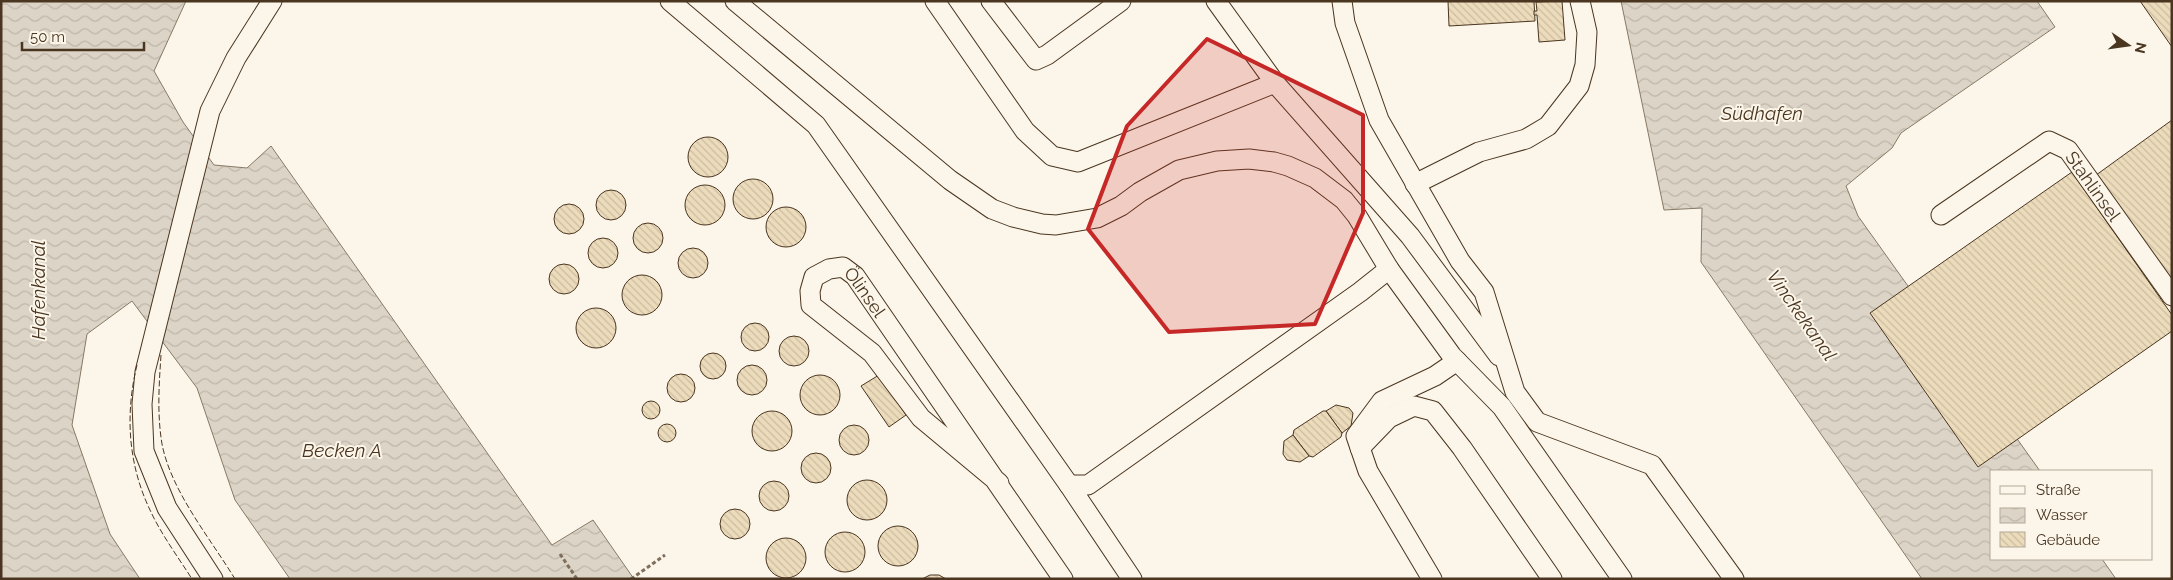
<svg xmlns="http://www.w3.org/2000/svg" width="2173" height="580" viewBox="0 0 2173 580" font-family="Raleway,sans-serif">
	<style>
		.water { fill: url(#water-waves); stroke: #887966 }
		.building { fill: url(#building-back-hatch); stroke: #4a3520 }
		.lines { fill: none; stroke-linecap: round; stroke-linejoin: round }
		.minor-casing { stroke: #4a3520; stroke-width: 21 }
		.path { stroke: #7f6f5c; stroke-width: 3; stroke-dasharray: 4 2.5; stroke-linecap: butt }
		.minor { stroke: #fbf6e9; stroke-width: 19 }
		.fence { stroke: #4a3520; stroke-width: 1; stroke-dasharray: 6 2.5; stroke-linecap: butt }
		.marked { fill: #c62828; fill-opacity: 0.2; stroke: #c62828; stroke-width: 4; stroke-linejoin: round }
		.labels { text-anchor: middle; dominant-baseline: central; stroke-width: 4; stroke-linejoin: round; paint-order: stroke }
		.street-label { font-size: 18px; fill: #4a3520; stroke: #fbf6e9 }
		.water-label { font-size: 19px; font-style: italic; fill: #4a3520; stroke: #fbf6e9 }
	</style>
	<defs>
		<pattern id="water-waves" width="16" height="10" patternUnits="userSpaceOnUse" patternTransform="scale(1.25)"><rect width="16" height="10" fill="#dcd4c6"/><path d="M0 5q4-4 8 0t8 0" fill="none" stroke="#beb7aa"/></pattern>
		<pattern id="building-back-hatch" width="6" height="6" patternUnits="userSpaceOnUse" patternTransform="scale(1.25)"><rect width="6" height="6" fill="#ecdcbc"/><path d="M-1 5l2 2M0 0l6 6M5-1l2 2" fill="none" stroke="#ccbda1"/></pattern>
	</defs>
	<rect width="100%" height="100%" fill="#fbf6e9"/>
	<g class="water">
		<polygon points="1,1 186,1 154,71 183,122 214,165 247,168 271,146 552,545 593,520 634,579 290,579 235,500 197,388 132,301 87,334 72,425 110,534 140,579 1,579"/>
		<polygon points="1621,1 2037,1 2055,27 1901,133 1892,148 1846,186 1858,216 2040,471 1992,471 1992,559 2102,559 2116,579 1922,579 1701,262 1702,208 1664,210"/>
	</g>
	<g class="building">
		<polygon points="1448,1 1534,1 1535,21 1449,26"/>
		<polygon points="1562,1 1565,40 1539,42 1537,15 1534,15 1534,11 1537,11 1536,2"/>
		<polygon points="2140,1 2172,1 2172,47"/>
		<polygon points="2172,120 2172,291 2092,178"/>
		<circle cx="708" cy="157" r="20"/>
		<polygon points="2072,172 2172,315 2172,331 1978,467 1870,313"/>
		<circle cx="753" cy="199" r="20"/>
		<circle cx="705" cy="205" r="20"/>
		<circle cx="611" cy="205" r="15"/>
		<circle cx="569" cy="219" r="15"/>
		<circle cx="786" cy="227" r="20"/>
		<circle cx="648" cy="238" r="15"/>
		<circle cx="603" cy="253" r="15"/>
		<circle cx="693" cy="263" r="15"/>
		<circle cx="564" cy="279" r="15"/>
		<circle cx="642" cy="295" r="20"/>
		<circle cx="596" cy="328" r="20"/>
		<circle cx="755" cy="337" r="14"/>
		<circle cx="794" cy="351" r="15"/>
		<circle cx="713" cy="366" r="13"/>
		<circle cx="752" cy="380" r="15"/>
		<circle cx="681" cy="388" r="14"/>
		<polygon points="879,375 906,415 889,427 861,386"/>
		<circle cx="820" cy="395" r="20"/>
		<circle cx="651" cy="410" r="9"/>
		<polygon points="1336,405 1349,408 1353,413 1351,426 1342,433 1326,411"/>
		<polygon points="1323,411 1326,411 1342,433 1341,437 1313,457 1309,456 1293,435 1294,430"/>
		<circle cx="772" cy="431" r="20"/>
		<circle cx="667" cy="433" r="9"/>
		<circle cx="854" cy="440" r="15"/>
		<polygon points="1293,435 1309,456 1300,462 1287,460 1283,454 1284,441"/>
		<circle cx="816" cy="468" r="15"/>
		<circle cx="867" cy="500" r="20"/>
		<circle cx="774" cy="496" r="15"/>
		<circle cx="735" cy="524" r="15"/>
		<circle cx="898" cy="546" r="20"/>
		<circle cx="845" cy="552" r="20"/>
		<circle cx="786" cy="558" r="20"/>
		<polygon points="930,575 939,575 946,579 922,579"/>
	</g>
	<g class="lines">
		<defs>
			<g id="minor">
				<polyline points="670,1 816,125 1069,485"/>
				<polyline points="735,1 950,180 992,209 1013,217 1042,224 1056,225 1097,218 1121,206 1140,192 1179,170 1217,161 1249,159 1274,162 1288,166 1315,178 1344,200 1357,216 1389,269 1452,356 1502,407 1622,579"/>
				<polyline points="935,1 1025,131 1052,156 1078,162 1275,83"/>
				<polyline points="991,1 1036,60 1047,55 1121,1"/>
				<polyline points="1216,1 1275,83 1410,236 1499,356"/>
				<polyline points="1342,1 1345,23 1379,120 1460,261 1484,292 1515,392 1537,422 1652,465 1734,579"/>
				<polyline points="1415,184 1479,152 1526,139 1548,126 1579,86 1585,65 1587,32 1580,1"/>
				<path id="s1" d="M1941,215L2049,141L2068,150L2172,296"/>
				<polyline points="1360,448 1389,418 1414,406 1433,411 1462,448 1552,579"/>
				<path id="s2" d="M999,483L921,418L872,353L811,305L810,291L814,277L829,269L843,267L855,276L1063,579"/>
				<polyline points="213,579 167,508 144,451 142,404 145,372 210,111 236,58 272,1"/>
				<polyline points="1132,579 1069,485 1088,485 1360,292 1389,269"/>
				<polyline points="1432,579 1368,471 1356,436 1382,401 1435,376 1457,361"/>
			</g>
		</defs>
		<use href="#minor" class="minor-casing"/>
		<g class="path">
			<polyline points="560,554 577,579"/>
			<polyline points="631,579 665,555"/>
		</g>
		<use href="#minor" class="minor"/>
		<g class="fence">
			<path d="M161,355C159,385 157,414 162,444C171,491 210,538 235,579"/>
			<path d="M137,365C125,414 128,464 150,510C161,534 178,557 192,579"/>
		</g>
	</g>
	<path class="marked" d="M1207,39L1363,115V213L1315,324L1169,332L1088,229L1127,126Z"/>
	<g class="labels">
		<g class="street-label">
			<text stroke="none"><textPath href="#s1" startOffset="196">Stahlinsel</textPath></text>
			<text stroke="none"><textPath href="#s2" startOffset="354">Ölinsel</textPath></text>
		</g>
		<g class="water-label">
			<text x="1762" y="113">Südhafen</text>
			<text transform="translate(38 290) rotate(-90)">Hafenkanal</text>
			<text transform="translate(1802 315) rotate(55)">Vinckekanal</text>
			<text x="342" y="450">Becken A</text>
		</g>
	</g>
	<rect width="2173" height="580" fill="none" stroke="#4a3520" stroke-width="5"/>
	<rect x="1990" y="470" width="162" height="90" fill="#fbf6e9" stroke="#b4a999"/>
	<rect x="2000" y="486" width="25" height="8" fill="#fbf6e9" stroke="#b4a999"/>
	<text x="2036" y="495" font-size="15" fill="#4a3520">Straße</text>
	<rect x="2000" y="508" width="25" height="15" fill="url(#water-waves)" stroke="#b4a999"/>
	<text x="2036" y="520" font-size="15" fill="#4a3520">Wasser</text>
	<rect x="2000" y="532" width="25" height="15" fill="url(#building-back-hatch)" stroke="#b4a999"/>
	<text x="2036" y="545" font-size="15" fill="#4a3520">Gebäude</text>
	<g transform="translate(2128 45) rotate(103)" stroke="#fbf6e9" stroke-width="4" paint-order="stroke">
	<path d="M0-4L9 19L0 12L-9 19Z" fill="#4a3520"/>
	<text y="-8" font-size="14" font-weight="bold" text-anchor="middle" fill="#4a3520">N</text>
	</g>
	<path d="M22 42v8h122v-8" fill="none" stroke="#4a3520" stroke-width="2.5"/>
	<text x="30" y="42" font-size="15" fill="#4a3520" stroke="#fbf6e9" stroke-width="4" paint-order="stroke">50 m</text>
</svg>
